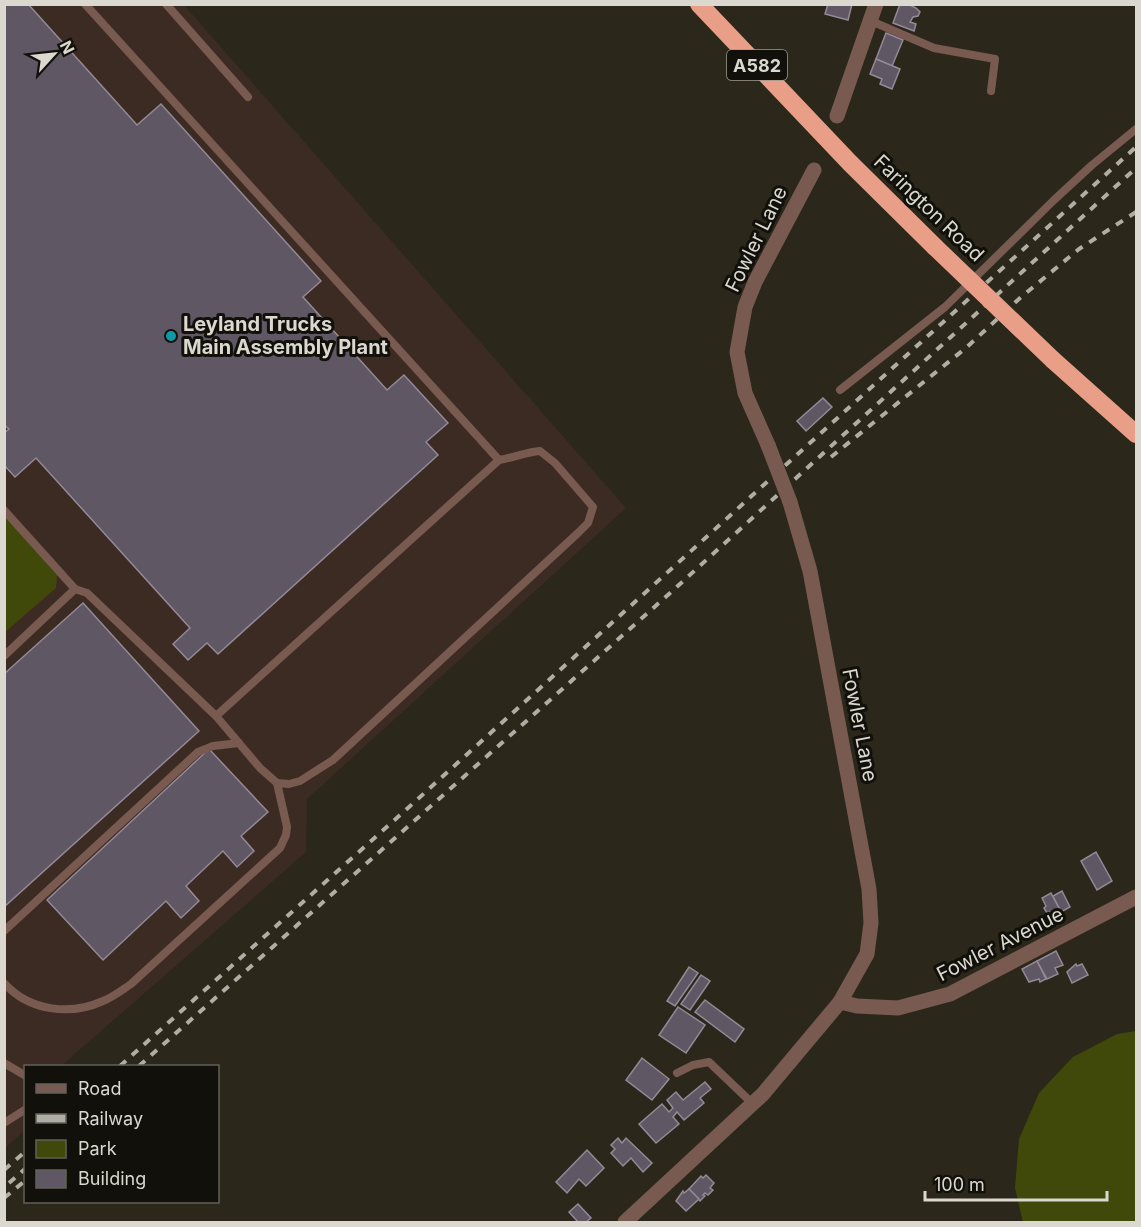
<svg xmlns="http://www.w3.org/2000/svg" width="1141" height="1227" viewBox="0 0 1141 1227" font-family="Inter,sans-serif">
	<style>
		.industrial { fill: #3c2b22 }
		.green { fill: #41490a }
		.building { fill: #605764; stroke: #948997; stroke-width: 1.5 }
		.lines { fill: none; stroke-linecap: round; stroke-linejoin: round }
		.lane { stroke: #795a50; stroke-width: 8 }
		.street { stroke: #795a50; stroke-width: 15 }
		.highway { stroke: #e99e87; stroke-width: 18 }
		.rail { stroke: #b0aea4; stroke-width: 4; stroke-dasharray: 8 8; stroke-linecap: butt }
		.street-bridge { stroke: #795a50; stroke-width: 15 }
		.highway-bridge { stroke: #e99e87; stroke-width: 18 }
		.culture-dot { fill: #0f9aa8; stroke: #12100b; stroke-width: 2 }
		.labels { text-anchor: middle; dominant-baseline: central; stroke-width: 6; stroke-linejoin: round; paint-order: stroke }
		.shield { fill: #12100b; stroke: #9e9c94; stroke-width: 1.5 }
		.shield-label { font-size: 18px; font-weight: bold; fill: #dad8cf }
		.street-label { font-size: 20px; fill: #dad8cf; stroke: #12100b }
		.poi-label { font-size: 20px; font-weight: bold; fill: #dad8cf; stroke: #12100b; text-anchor: start }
	</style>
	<rect width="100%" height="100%" fill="#2b281b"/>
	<polygon class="industrial" points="5,5 184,5 626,508 307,799 306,852 61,1066 26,1066 25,1130 5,1148"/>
	<g class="green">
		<polygon points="4,514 57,575 56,588 5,632"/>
		<polygon points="1136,1031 1136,1222 1023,1222 1015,1188 1019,1139 1039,1093 1073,1057 1117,1034"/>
	</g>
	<g class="building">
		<polygon points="4,4 28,4 137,125 161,104 321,281 303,297 387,390 404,375 448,423 426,442 438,455 218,654 207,643 188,660 173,644 190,628 36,458 15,477 4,465 4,433 9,429 4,425"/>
		<polygon points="828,4 852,4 848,20 825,14"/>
		<polygon points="900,4 908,4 916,8 920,12 918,16 913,17 910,22 916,24 914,31 893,23"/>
		<polygon points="886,33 903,40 892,66 876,59"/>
		<polygon points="876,59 900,69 892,89 880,84 882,79 870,74"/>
		<polygon points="823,398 832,407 806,431 797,421"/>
		<polygon points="83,603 199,731 4,907 4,674"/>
		<polygon points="209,749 268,812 241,836 254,851 237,867 223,851 186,886 199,901 181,918 166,901 103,960 47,900"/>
		<polygon points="1096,852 1112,881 1097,890 1081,861"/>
		<polygon points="1062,891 1070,907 1061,912 1053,896"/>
		<polygon points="1051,893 1061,912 1052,917 1049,912 1047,913 1044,908 1046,906 1042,898"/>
		<polygon points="1056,951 1063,965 1055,968 1058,974 1047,979 1037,961"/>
		<polygon points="1037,961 1046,979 1040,982 1039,979 1029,982 1022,969"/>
		<polygon points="1076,964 1077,966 1082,964 1088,975 1072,983 1067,972"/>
		<polygon points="689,967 698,973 675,1006 667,1001"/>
		<polygon points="701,975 710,981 690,1010 681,1004"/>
		<polygon points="705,1000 744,1029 735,1042 695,1012"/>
		<polygon points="678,1007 705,1025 686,1053 659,1035"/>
		<polygon points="642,1058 669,1079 652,1100 626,1080"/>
		<polygon points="705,1082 711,1089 700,1098 704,1103 684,1120 677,1112 673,1117 679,1124 656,1143 639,1124 662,1104 669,1112 673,1108 667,1100 676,1092 683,1100"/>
		<polygon points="618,1138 622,1143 626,1138 652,1163 643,1172 631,1158 623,1166 611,1153 615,1149 611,1145"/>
		<polygon points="587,1150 604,1168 586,1186 579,1179 567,1193 556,1182"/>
		<polygon points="706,1175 714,1183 710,1188 713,1190 708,1195 705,1193 703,1195 705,1196 700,1201 689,1189 701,1176 703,1178"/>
		<polygon points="689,1189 699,1199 686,1211 676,1201 683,1191 684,1193"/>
		<polygon points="578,1204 591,1218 586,1222 578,1222 569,1212"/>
	</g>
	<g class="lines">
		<g class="lane">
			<polyline points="166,4 248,97"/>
			<polyline points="871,21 934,48 995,59 991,91"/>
			<polyline points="840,390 945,307 1054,200 1092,165 1136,129"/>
			<polyline points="4,510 75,589 4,656"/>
			<polyline points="75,589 87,593 216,716 499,460 85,4"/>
			<path d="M216,716L260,768L277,783L289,784L300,781L333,760L579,532L588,523L593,507L555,463L540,451C525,452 514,458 499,460"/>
			<polyline points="4,931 198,752 213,746 239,743"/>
			<path d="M4,983C29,1011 70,1016 103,1001C113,997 122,990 131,984L280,848L286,835L287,827L277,783"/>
			<polyline points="4,1063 26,1076"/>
			<polyline points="677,1073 693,1065 709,1062 753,1104"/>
			<polyline points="4,1123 26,1109"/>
		</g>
		<g class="street">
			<polyline points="837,116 876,4"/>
			<polyline points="768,445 745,393 737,352 745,307 755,282 814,170"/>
			<polyline points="840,1002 857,1006 898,1008 950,994 1136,897"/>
			<polyline points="625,1222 763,1094 840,1002 867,954 871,923 869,889 810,571 790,502"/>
		</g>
		<g class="highway">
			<polyline points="699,4 850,163 935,247"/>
			<polyline points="1053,360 1136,434"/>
		</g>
		<g class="rail">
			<polyline points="831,457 967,347 1020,298 1079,249 1136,212"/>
			<polyline points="120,1066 409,807 1136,147"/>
			<polyline points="139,1066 669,594 1136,168"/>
			<polyline points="4,1170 26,1151"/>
			<polyline points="9,1183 26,1168"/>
			<polyline points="4,1198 26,1180"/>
		</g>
		<polyline class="street-bridge" points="768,445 790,502"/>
		<polyline class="highway-bridge" points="935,247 1053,360"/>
	</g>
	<circle class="culture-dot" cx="171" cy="336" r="6"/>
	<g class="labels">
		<rect class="shield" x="727" y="50" width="60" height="30" rx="4.5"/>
		<g class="shield-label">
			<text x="757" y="65">A582</text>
		</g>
		<g class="street-label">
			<text transform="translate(929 208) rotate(44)">Farington Road</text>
			<text transform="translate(756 239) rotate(-64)">Fowler Lane</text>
			<text transform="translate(860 725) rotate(79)">Fowler Lane</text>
			<text transform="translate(1000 944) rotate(-27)">Fowler Avenue</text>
		</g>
		<g class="poi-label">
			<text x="183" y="324">Leyland Trucks<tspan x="183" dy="23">Main Assembly Plant</tspan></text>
		</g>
	</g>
	<rect width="1141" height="1227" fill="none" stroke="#dad8cf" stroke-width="12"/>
	<rect x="24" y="1065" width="195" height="138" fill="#12100b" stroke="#626059" stroke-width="1.5"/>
	<rect x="36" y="1084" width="30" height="9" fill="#795a50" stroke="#626059" stroke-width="1.5"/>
	<text x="78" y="1095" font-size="18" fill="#dad8cf">Road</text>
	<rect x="36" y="1114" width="30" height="9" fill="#b0aea4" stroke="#626059" stroke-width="1.5"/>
	<text x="78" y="1125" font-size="18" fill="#dad8cf">Railway</text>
	<rect x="36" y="1140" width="30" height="18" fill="#41490a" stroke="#626059" stroke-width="1.5"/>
	<text x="78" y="1155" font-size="18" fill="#dad8cf">Park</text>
	<rect x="36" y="1170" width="30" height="18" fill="#605764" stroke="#626059" stroke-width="1.5"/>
	<text x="78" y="1185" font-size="18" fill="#dad8cf">Building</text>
	<g transform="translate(54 54) rotate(63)" stroke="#12100b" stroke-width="4.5" paint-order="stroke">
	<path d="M0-4.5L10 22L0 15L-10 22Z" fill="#dad8cf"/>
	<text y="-9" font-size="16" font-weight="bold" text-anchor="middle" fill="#dad8cf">N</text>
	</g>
	<path d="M925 1191v9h182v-9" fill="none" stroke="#dad8cf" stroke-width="3"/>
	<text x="934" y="1191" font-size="18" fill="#dad8cf" stroke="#12100b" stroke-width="4.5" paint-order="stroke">100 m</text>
</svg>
